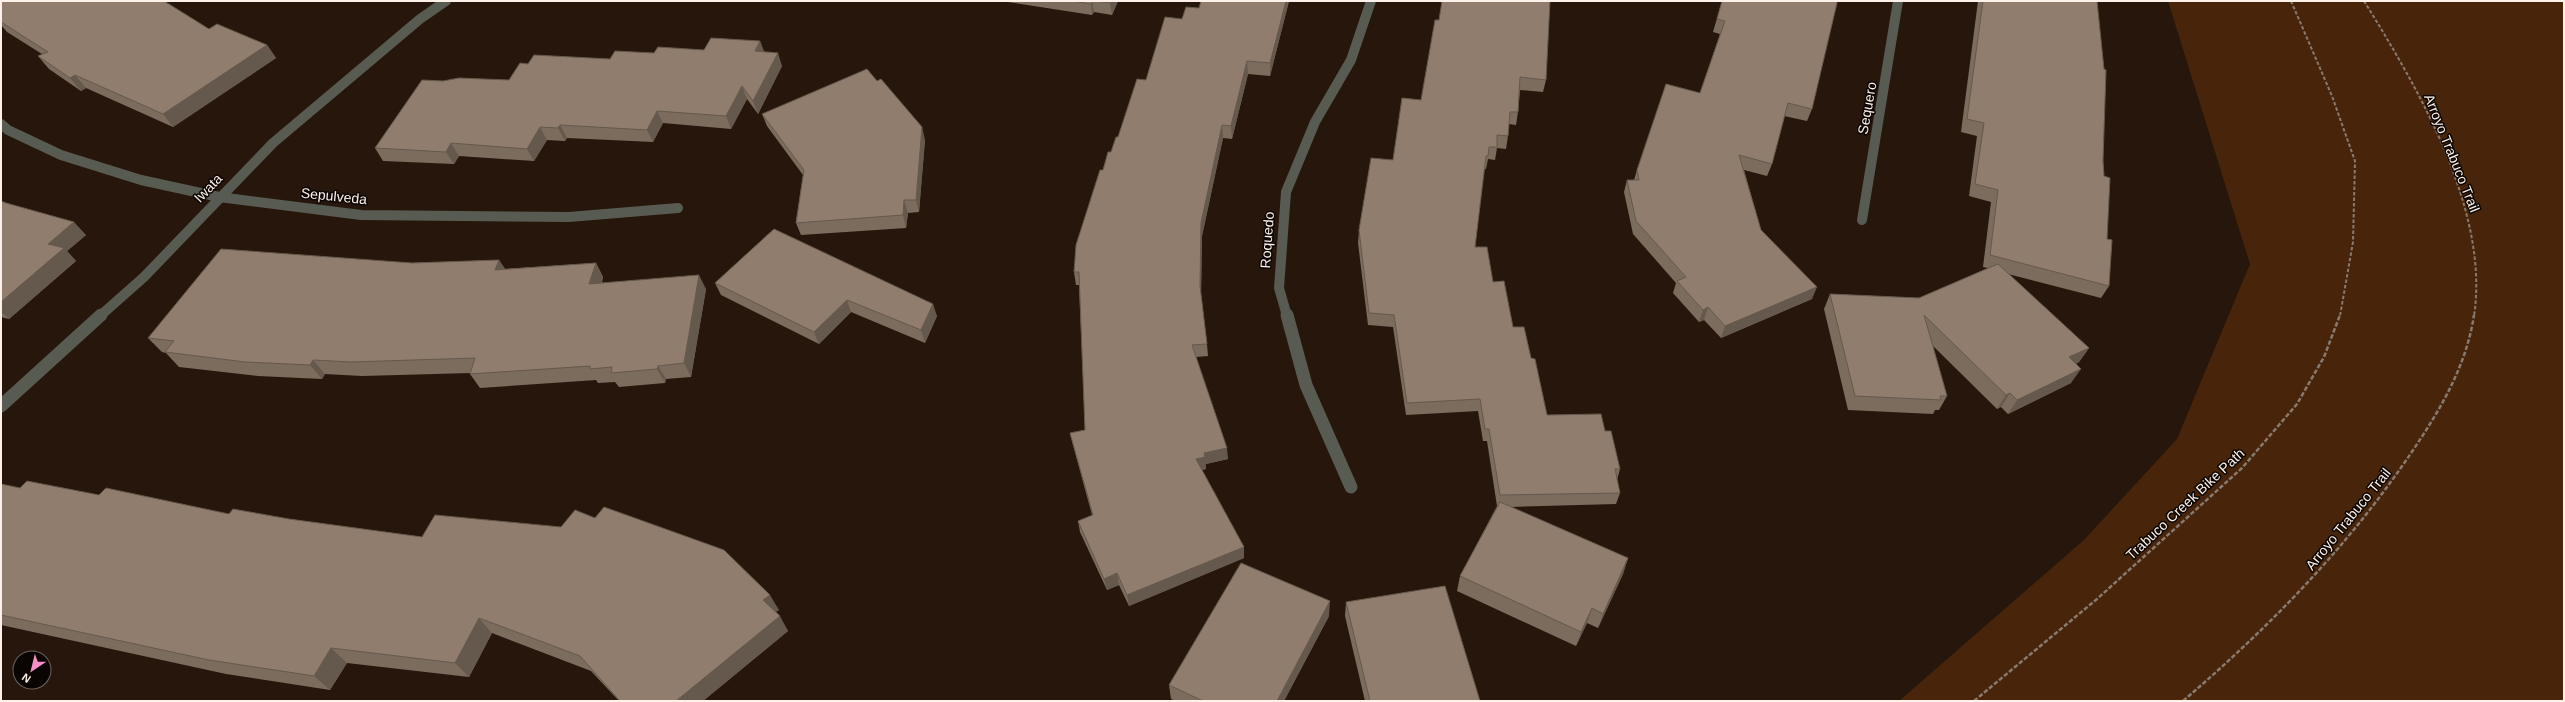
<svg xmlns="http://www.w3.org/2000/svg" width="2565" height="702" viewBox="0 0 2565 702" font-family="Arial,sans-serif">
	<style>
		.green { fill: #48250a }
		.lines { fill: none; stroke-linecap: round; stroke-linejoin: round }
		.path-far1 { stroke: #897a70; stroke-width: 2; stroke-dasharray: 3.5 2; stroke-linecap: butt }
		.path { stroke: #897a70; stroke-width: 2.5; stroke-dasharray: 4.5 2; stroke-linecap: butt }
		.minor-far1 { stroke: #585b52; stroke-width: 10 }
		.minor { stroke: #585b52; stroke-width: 13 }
		.wall { fill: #7c6c5e }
		.shaded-wall { fill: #65584c }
		.building { fill: #907d6d; stroke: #65584c }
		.labels { text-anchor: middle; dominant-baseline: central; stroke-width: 3; stroke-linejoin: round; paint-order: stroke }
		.street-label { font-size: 14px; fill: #fdf1e9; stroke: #0a0502 }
	</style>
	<rect width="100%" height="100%" fill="#27160b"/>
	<polygon class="green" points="2168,1 2564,1 2564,701 1899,701 2084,540 2177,439 2250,264"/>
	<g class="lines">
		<g class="path-far1">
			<polyline points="2291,1 2332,96 2355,161 2353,242 2340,316"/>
			<path d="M2364,1C2418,88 2490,211 2474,316"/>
		</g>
		<g class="path">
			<polyline points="1974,701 2097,599 2242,468 2297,404 2324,357 2340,315"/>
			<path d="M2183,701C2267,629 2344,551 2407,459C2437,415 2466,369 2474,315"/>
		</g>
		<g class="minor-far1">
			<polyline points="1,124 8,130 61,155 141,180 219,197 361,215 569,217 678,208"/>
			<polyline points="1862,220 1898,1"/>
			<polyline points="100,316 144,277 273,143 420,19 446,1"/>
			<polyline points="1287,316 1279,288 1286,192 1315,122 1351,60 1371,1"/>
		</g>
		<g class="minor">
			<polyline points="1287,315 1306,385 1351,487"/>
			<polyline points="1,406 101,315"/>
		</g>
	</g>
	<g class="wall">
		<polygon points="1,1 209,29 267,45 276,58 173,127 86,88 81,91 49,69 38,56 42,54 7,32 1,25"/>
		<polygon points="1001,1 1118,1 1112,15 1094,12 1092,15"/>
		<polygon points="1289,1 1270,76 1248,74 1232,139 1223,138 1202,236 1201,293 1207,344 1208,356 1196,357 1228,459 1206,464 1206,469 1202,470 1244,547 1244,558 1129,606 1119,585 1107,590 1080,532 1078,521 1092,515 1073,445 1070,433 1085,430 1079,285 1076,285 1074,272 1103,170 1146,80 1182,19 1199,8"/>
		<polygon points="1722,1 1812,109 1807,121 1784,116 1772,164 1767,176 1744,170 1761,230 1812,299 1721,338 1704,320 1699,322 1673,293 1676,283 1633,234 1624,192 1627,180 1634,180 1637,170 1700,93 1720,34 1713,32"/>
		<polygon points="1978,1 2097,1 2103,161 2109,286 2101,298 2008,274 2089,348 2079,362 2076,364 2071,383 2008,414 2001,407 1997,409 1933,346 1947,396 1939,410 1935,410 1933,414 1848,410 1824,309 1830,294 1919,298 1988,268 1983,267 1991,202 1969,196 1977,136 1961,132"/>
		<polygon points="1439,20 1546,80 1543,92 1520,90 1518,112 1516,125 1509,124 1508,136 1506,149 1497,148 1495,160 1488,159 1486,169 1484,169 1475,247 1493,282 1513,327 1531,358 1547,415 1605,431 1620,469 1617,480 1620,493 1616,504 1510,507 1628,558 1623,574 1598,628 1587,623 1576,646 1457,591 1460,576 1497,506 1487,441 1483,441 1478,411 1406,415 1393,327 1368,325 1358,243 1359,230 1421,100"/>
		<polygon points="760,41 764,52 782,66 758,114 747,99 731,129 663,123 653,142 567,138 565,141 547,140 534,161 459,156 454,164 383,161 375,148 443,81 509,80 528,64 610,59 654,53 704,50"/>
		<polygon points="762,114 925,140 919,212 908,213 906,228 801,235 796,223 803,175 767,126"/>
		<polygon points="1,201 86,235 67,251 76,261 9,319 1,317"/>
		<polygon points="774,229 937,316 925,343 851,312 819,344 721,295 715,283"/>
		<polygon points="499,260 505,269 596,263 603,277 602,283 706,289 691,377 666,379 665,383 619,387 615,382 598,383 596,380 480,388 470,374 471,373 362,376 325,374 322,379 258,376 179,367 166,353 162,352 148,338 412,263"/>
		<polygon points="1,484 20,488 99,495 229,514 289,519 422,537 561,527 595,518 779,610 775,612 788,631 703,701 619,701 591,671 492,633 469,677 347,663 330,690 226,674 1,625"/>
		<polygon points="1346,602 1480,701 1365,701 1345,616"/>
		<polygon points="1329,616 1284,701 1176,701 1171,699 1169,685"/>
	</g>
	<g class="shaded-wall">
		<polygon points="1092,1 1094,12 1092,15 1091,4"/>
		<polygon points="1111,1 1118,1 1112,15 1110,3"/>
		<polygon points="1286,1 1289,1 1270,76 1270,63"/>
		<polygon points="760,41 765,54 755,51"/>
		<polygon points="267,45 276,58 173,127 163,114"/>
		<polygon points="778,53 782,66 758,114 753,101"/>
		<polygon points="1247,61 1248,74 1232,139 1231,126"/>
		<polygon points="75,75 86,88 81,91 70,78"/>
		<polygon points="742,86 747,99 731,129 726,116"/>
		<polygon points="657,111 663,123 653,142 647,130"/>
		<polygon points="560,125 567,138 565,141 558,128"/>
		<polygon points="1222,125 1223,138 1202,236 1201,298 1200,286 1201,223"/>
		<polygon points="540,127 547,140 534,161 527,149"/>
		<polygon points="922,127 925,140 919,212 916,200"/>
		<polygon points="451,143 459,156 454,164 446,152"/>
		<polygon points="904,200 908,213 906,228 903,215"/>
		<polygon points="74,222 86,235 67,251 76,261 9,319 1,312 1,302 48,244"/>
		<polygon points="499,260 508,274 495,270"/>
		<polygon points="596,263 603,277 597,298 589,284"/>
		<polygon points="699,275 706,289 691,377 684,363"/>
		<polygon points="1817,287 1812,299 1721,338 1725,326"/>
		<polygon points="847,300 851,312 819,344 814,332"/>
		<polygon points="933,304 937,316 925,343 921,330"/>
		<polygon points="1708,307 1704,320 1699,322 1703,310"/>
		<polygon points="2089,348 2079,362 2059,372 2069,357"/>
		<polygon points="313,360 325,374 322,379 310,365"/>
		<polygon points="658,366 666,379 665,383 657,369"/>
		<polygon points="2081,369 2071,383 2008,414 2017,400"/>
		<polygon points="2010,393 2001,407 1997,409 2006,395"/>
		<polygon points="1227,448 1228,459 1206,464 1206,469 1197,471 1196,459 1204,453"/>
		<polygon points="1244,547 1244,558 1129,606 1127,595"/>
		<polygon points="1628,558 1623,574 1598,628 1603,614"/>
		<polygon points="1117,573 1119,585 1107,590 1104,579"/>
		<polygon points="770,595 779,610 771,615 763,600"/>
		<polygon points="1330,601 1329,616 1284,701 1277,701"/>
		<polygon points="1592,608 1587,623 1576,646 1581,632"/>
		<polygon points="780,616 788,631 703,701 676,701"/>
		<polygon points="479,618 492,633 469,677 455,663"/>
		<polygon points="331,648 347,663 330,690 314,676"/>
	</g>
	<g class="building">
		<polygon points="1,1 164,1 209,29 217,24 267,45 163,114 75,75 70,78 38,56 48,52 1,22 1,16 2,15 1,15"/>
		<polygon points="1073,1 1092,1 1091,4"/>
		<polygon points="1096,1 1111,1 1110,3"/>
		<polygon points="1201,1 1286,1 1270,63 1247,61 1231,126 1222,125 1201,223 1200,286 1207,344 1192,345 1227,448 1204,453 1205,457 1196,459 1244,547 1127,595 1117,573 1104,579 1078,521 1093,515 1070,433 1085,430 1079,272 1074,272 1076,245 1100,170 1103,170 1108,152 1111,152 1116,137 1118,137 1137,79 1146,80 1165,17 1182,19 1186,7 1199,8"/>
		<polygon points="1442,1 1550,1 1546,80 1520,77 1518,112 1510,112 1508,136 1497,135 1497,147 1489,147 1488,156 1486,156 1475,247 1487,247 1493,282 1504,281 1513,327 1524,327 1531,358 1535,359 1547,415 1601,414 1605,431 1611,431 1620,469 1615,469 1620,493 1500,495 1489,429 1485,429 1480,399 1407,403 1394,315 1369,313 1359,230 1371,158 1393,160 1402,98 1421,100 1435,20 1439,20"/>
		<polygon points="1722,1 1837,1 1837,3 1812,109 1788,103 1772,164 1739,155 1761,230 1817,287 1725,326 1708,307 1703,310 1677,281 1686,277 1636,221 1627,180 1639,180 1637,170 1666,84 1700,93 1725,21 1717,19"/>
		<polygon points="1983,1 2097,1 2104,69 2106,70 2103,161 2104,176 2110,178 2107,239 2112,240 2109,286 1990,255 1998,190 1975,184 1984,123 1967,119"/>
		<polygon points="711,38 760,41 755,51 778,53 753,101 742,86 726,116 657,111 647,130 560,125 558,128 540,127 527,149 451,143 446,152 375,148 422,80 443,81 459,78 509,80 520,63 528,64 534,55 610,59 615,51 654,53 658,47 704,50"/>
		<polygon points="867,69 877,81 881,79 922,127 916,200 904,200 903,215 796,223 804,170 762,114"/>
		<polygon points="1,201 6,203 74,222 48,244 64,248 1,302"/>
		<polygon points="774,229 933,304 921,330 847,300 814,332 715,283"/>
		<polygon points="221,249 412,263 499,260 495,270 596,263 589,284 699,275 684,363 658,366 657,369 611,373 612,367 590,369 590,366 470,374 475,358 351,362 313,360 310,365 245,362 165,352 174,341 148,338"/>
		<polygon points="1998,264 2089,348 2069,357 2081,369 2017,400 2010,393 2006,395 1924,315 1947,396 1940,396 1941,400 1855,396 1830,294 1919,298"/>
		<polygon points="27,481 99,495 106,488 229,514 233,509 289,519 422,537 435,515 561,527 575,510 595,518 604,507 724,550 770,595 763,600 780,616 676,701 620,701 580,656 479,618 455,663 331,648 314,676 209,660 1,615 1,484 20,488"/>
		<polygon points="1500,502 1628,558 1603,614 1592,608 1581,632 1460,576"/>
		<polygon points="1241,563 1330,601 1277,701 1203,701 1169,685"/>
		<polygon points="1445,586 1480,701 1370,701 1346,602"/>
	</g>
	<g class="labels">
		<g class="street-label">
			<text transform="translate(1867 108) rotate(-80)">Sequero</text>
			<text transform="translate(2452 153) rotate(68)">Arroyo Trabuco Trail</text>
			<text transform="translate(208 188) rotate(-46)">Iwata</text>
			<text transform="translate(334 196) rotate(6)">Sepulveda</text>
			<text transform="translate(1267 240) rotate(-86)">Roquedo</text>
			<text transform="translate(2185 504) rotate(-43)">Trabuco Creek Bike Path</text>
			<text transform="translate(2348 519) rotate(-51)">Arroyo Trabuco Trail</text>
		</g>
	</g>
	<rect width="2565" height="702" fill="none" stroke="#fdf1e9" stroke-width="4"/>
	<g transform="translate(32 670) rotate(215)"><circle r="19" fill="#0a0502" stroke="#6b635e"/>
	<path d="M0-3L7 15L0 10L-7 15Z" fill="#f98fc9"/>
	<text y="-6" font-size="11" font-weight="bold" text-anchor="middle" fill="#fdf1e9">N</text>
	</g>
</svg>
